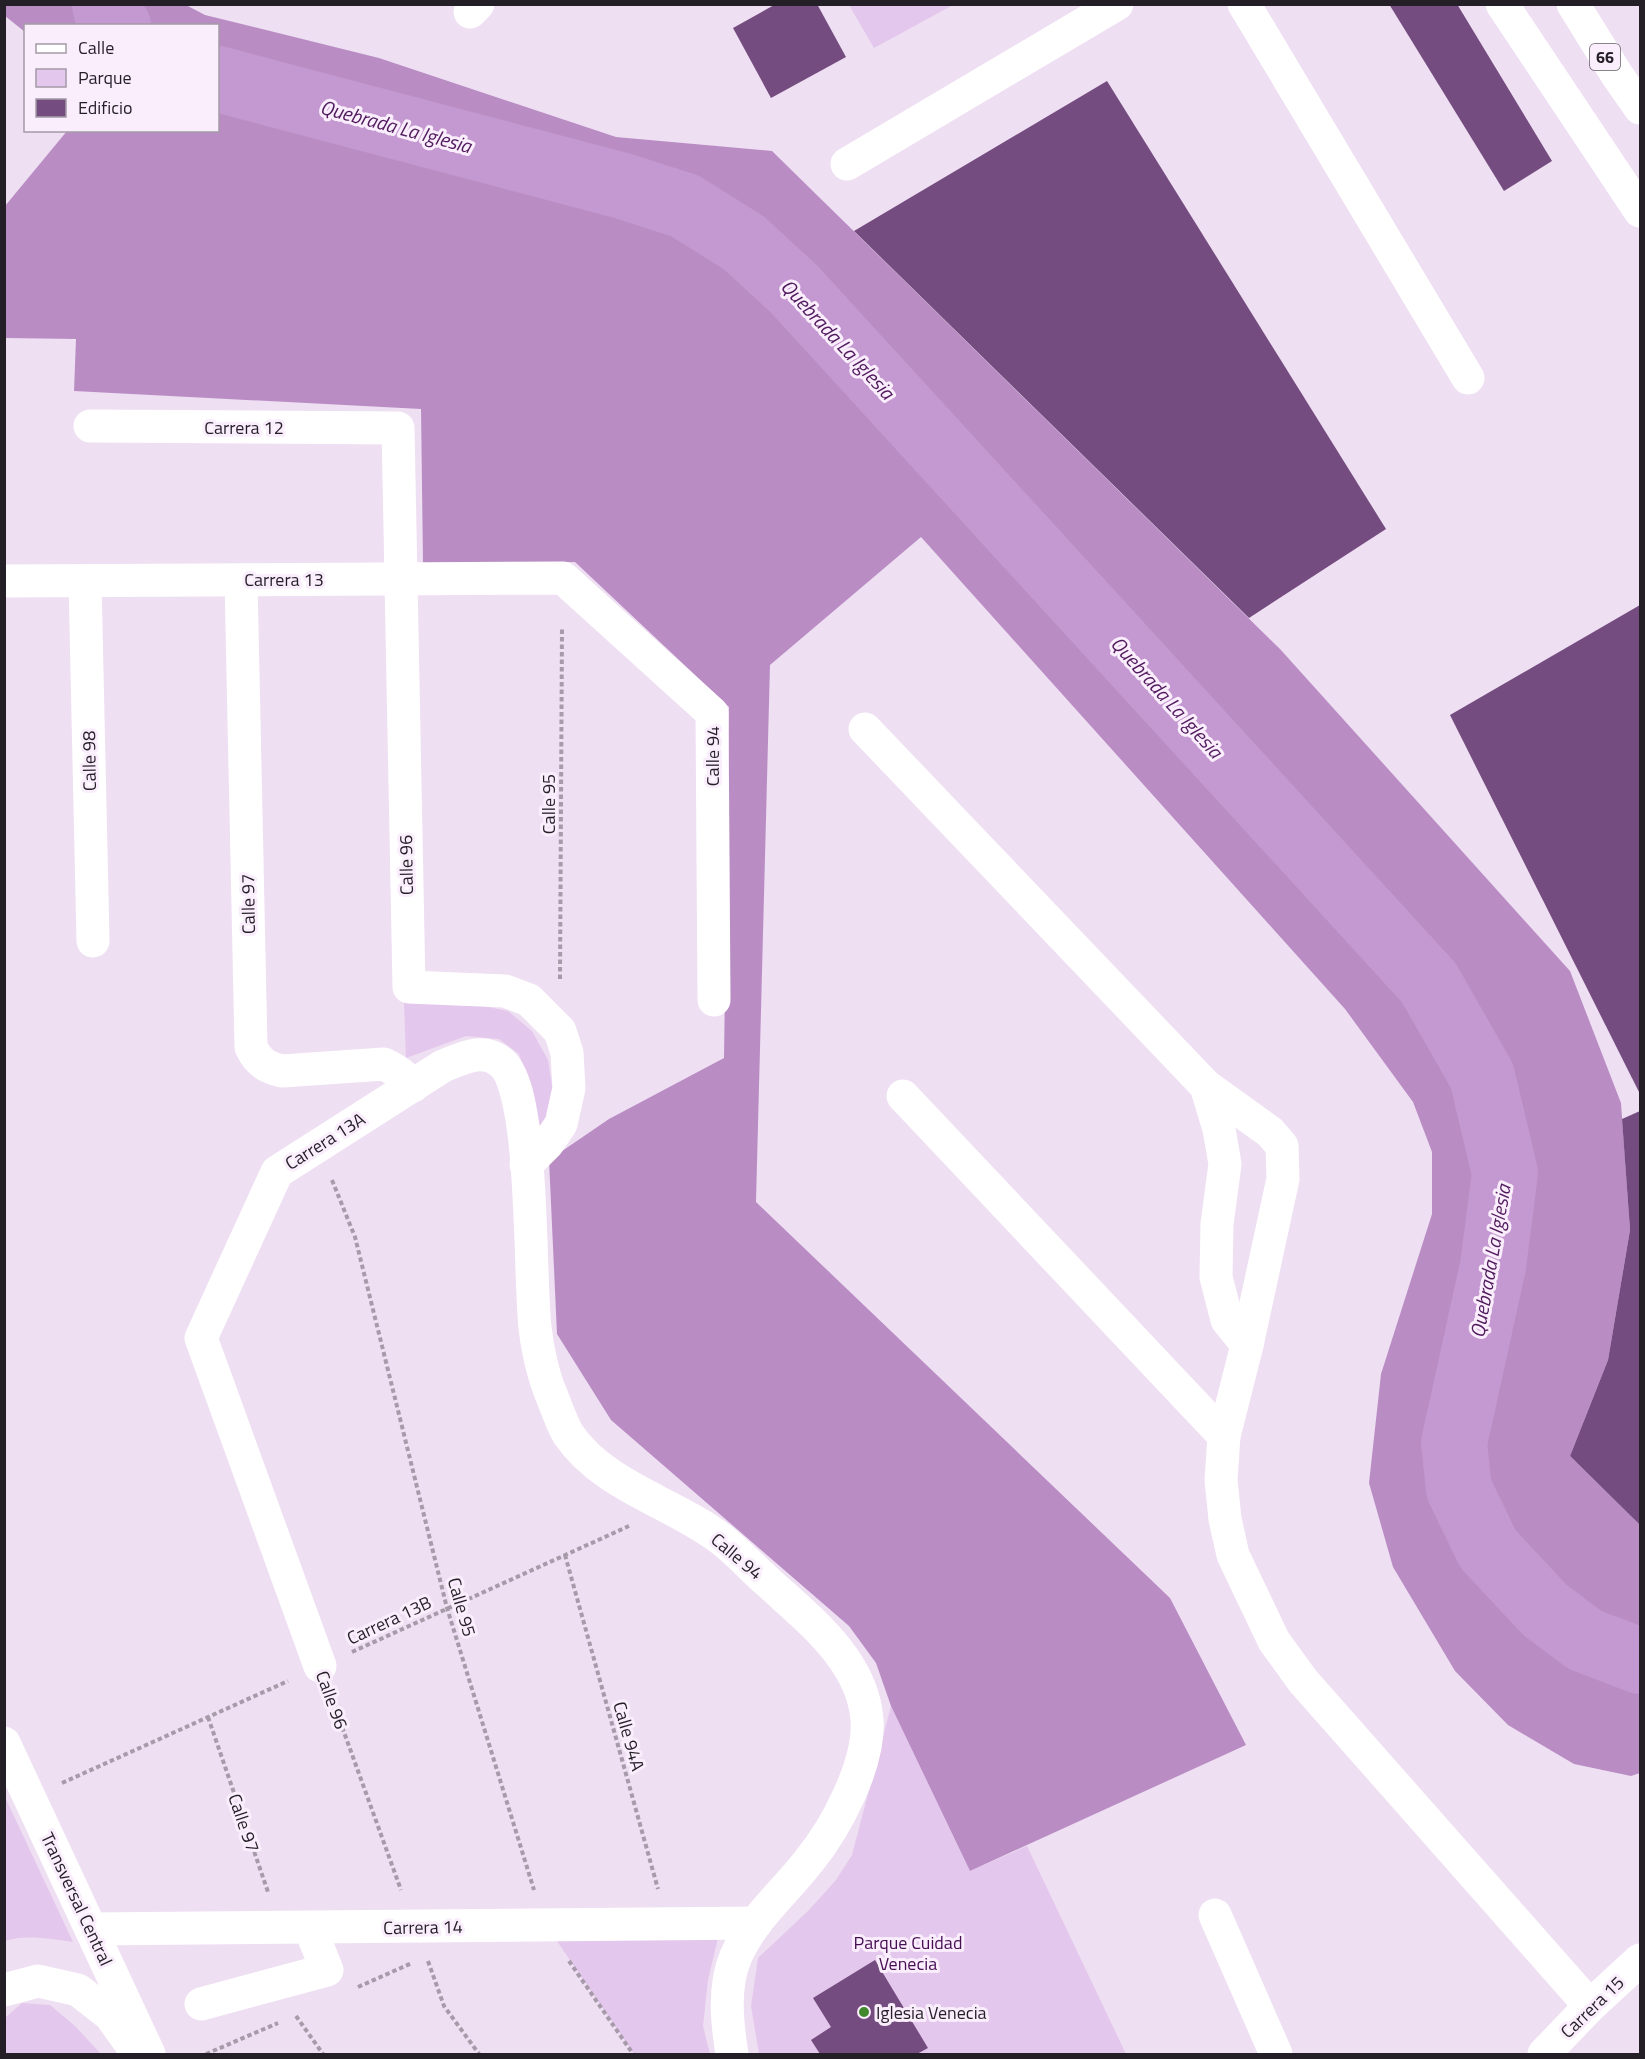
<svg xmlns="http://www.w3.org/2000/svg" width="1645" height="2059" viewBox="0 0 1645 2059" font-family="'Titillium Web',sans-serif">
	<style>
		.green { fill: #e4c7ec }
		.forest { fill: #b98dc4 }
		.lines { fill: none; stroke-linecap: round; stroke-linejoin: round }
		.river { stroke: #c498d0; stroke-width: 66 }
		.building { fill: #744c7f }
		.path { stroke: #a79baa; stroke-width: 4; stroke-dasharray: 4.5 3; stroke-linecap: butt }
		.minor { stroke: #fff; stroke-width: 33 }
		.major { stroke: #fff; stroke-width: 33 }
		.highway { stroke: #fff; stroke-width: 33 }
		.poi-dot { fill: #42882d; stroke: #faeefd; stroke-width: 2 }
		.labels { text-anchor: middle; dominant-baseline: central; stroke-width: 6; stroke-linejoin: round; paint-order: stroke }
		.shield { fill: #faeefd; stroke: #645d66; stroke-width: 1.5 }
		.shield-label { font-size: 16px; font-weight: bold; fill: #241f26 }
		.street-label { font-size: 18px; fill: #241f26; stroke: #faeefd }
		.park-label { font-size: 18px; fill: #450d52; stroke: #faeefd }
		.poi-label { font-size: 18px; fill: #241f26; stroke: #faeefd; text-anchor: start }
		.water-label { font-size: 20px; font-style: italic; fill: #501a5d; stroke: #faeefd }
	</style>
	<rect width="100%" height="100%" fill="#efdff3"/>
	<g class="green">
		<polygon points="849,5 953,5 874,48"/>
		<polygon points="404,1003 478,1005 508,1011 532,1031 548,1060 554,1098 542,1136 532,1092 519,1054 499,1039 466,1036 406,1058"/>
		<polygon points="891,1706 970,1871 1027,1846 1126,2054 759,2054 751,2006 758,1958 809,1910 836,1880 852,1855"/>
		<path d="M4,1797H5L73,1942C52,1939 25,1934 5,1941Z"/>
		<polygon points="718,1938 708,1980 703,2026 710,2054 634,2054 557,1941"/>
		<polygon points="22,2003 50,2005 75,2026 101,2054 5,2054 5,2018"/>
	</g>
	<polygon class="forest" points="5,5 186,5 205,15 379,58 616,137 772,151 1280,649 1570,971 1621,1103 1630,1230 1608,1360 1570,1456 1640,1525 1640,1773 1631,1776 1574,1764 1508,1725 1455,1671 1393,1567 1369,1483 1381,1374 1432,1214 1432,1152 1413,1102 1345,1009 921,537 770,665 756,1202 1170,1598 1246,1745 970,1871 891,1706 876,1663 849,1626 611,1420 557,1334 549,1160 609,1119 724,1058 729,707 575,562 423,564 421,409 74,391 76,339 5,338 5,206 67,131 218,130 218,26 26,26 25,32 5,16"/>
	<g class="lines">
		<g class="river">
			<polyline points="105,4 108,17 118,26"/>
			<polyline points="218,79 623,186 685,206 744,243 794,289 1429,983 1482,1076 1505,1173 1493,1266 1454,1443 1459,1489 1488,1549 1545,1610 1585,1640 1640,1661"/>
		</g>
	</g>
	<g class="building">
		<polygon points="776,4 817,4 846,57 771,98 733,28"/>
		<polygon points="1389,4 1457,4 1552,161 1504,191"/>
		<polygon points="1107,81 1386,529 1249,618 854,231"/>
		<polygon points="1640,605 1640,1094 1450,715"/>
		<polygon points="1640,1111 1640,1525 1570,1456 1608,1360 1630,1230 1622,1119"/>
		<polygon points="875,1960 928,2048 917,2054 820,2054 811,2040 831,2027 813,1998"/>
	</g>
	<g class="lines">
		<g class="path">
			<polyline points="560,979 562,627"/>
			<polyline points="332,1180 355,1237 447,1608 534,1890"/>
			<polyline points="565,1555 658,1889"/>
			<polyline points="352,1652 629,1526"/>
			<polyline points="332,1699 401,1890"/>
			<polyline points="208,1717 268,1892"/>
			<polyline points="62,1783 288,1681"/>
			<polyline points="428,1961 444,2006 479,2054"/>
			<polyline points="569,1961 633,2054"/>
			<polyline points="358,1987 412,1963"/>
			<polyline points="296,2016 323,2054"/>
			<polyline points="206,2054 278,2023"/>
		</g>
		<g class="minor">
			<polyline points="1244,4 1468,378"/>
			<polyline points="1502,4 1640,211"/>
			<polyline points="470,12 478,4"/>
			<polyline points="847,164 1117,4"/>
			<polyline points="90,426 398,428 409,987 505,991 529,1000 560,1031 567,1053 569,1088 561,1124 548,1143 526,1165"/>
			<path d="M241,580L251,1047C258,1062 266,1067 282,1071L384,1064C397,1070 405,1076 413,1086"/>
			<polyline points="4,581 563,578 712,713 714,1000"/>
			<polyline points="85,581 93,941"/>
			<polyline points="865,729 1206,1086 1270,1132 1282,1146 1283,1179 1247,1345 1224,1436 1221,1480 1225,1519 1233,1555 1274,1641 1303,1681 1590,2006"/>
			<polyline points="1206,1086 1219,1129 1225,1164 1217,1224 1216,1277 1227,1320 1247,1345"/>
			<polyline points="903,1096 1224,1436"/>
			<path d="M320,1666L201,1338L277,1172L443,1066C463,1058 483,1047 502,1063C535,1092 529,1276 535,1327C537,1347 543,1375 551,1394C556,1406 561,1422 568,1434C604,1487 673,1502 721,1539C738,1552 752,1568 768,1582C808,1619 863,1660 867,1720C870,1764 836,1828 808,1862C784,1893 752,1919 736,1956C723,1986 727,2023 732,2054"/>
			<polyline points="1215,1915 1276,2054"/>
			<polyline points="91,1929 756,1923"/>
			<polyline points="201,2004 327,1970 310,1928"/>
			<polyline points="1544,2054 1590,2006 1640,1960"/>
		</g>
		<g class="major">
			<polyline points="4,1743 149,2054"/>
			<polyline points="4,1990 38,1981 78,1990 110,2015 130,2043"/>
		</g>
		<polyline class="highway" points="1573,4 1617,75 1640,108"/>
	</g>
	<circle class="poi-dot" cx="864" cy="2012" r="6"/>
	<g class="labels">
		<rect class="shield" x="1590" y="44" width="30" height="26" rx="4.5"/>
		<g class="shield-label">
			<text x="1605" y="57">66</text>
		</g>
		<g class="street-label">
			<text x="244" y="427">Carrera 12</text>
			<text x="284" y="579">Carrera 13</text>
			<text transform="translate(712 756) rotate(-90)">Calle 94</text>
			<text transform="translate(89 761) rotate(-91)">Calle 98</text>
			<text transform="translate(548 804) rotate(-90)">Calle 95</text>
			<text transform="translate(406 865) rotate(-91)">Calle 96</text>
			<text transform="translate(248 904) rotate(-91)">Calle 97</text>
			<text transform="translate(325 1141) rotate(-32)">Carrera 13A</text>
			<text transform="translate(737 1556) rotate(40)">Calle 94</text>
			<text transform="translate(462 1607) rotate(74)">Calle 95</text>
			<text transform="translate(389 1620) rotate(-25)">Carrera 13B</text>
			<text transform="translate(332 1700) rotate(70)">Calle 96</text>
			<text transform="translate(629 1736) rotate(74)">Calle 94A</text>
			<text transform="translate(244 1823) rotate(71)">Calle 97</text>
			<text transform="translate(77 1899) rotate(65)">Transversal Central</text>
			<text transform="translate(423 1927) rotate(-1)">Carrera 14</text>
			<text transform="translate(1592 2007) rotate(-44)">Carrera 15</text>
		</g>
		<g class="park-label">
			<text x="908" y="1942">Parque Cuidad<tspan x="908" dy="21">Venecia</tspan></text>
		</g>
		<g class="poi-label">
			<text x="876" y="2012">Iglesia Venecia</text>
		</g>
		<g class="water-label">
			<text transform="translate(396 126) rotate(15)">Quebrada La Iglesia</text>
			<text transform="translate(838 339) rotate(47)">Quebrada La Iglesia</text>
			<text transform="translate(1167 697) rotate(48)">Quebrada La Iglesia</text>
			<text transform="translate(1490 1261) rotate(-80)">Quebrada La Iglesia</text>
		</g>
	</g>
	<rect width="1645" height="2059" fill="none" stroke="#241f26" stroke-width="12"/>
	<rect x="24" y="24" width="195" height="108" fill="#faeefd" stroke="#a49ba7" stroke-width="1.5"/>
	<rect x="36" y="44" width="30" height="9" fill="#ffffff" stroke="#a49ba7" stroke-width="1.5"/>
	<text x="78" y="54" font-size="18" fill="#241f26">Calle</text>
	<rect x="36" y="69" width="30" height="18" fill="#e4c7ec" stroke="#a49ba7" stroke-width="1.5"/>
	<text x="78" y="84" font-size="18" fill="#241f26">Parque</text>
	<rect x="36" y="99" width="30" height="18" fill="#744c7f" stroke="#a49ba7" stroke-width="1.5"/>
	<text x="78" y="114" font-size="18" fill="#241f26">Edificio</text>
</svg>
